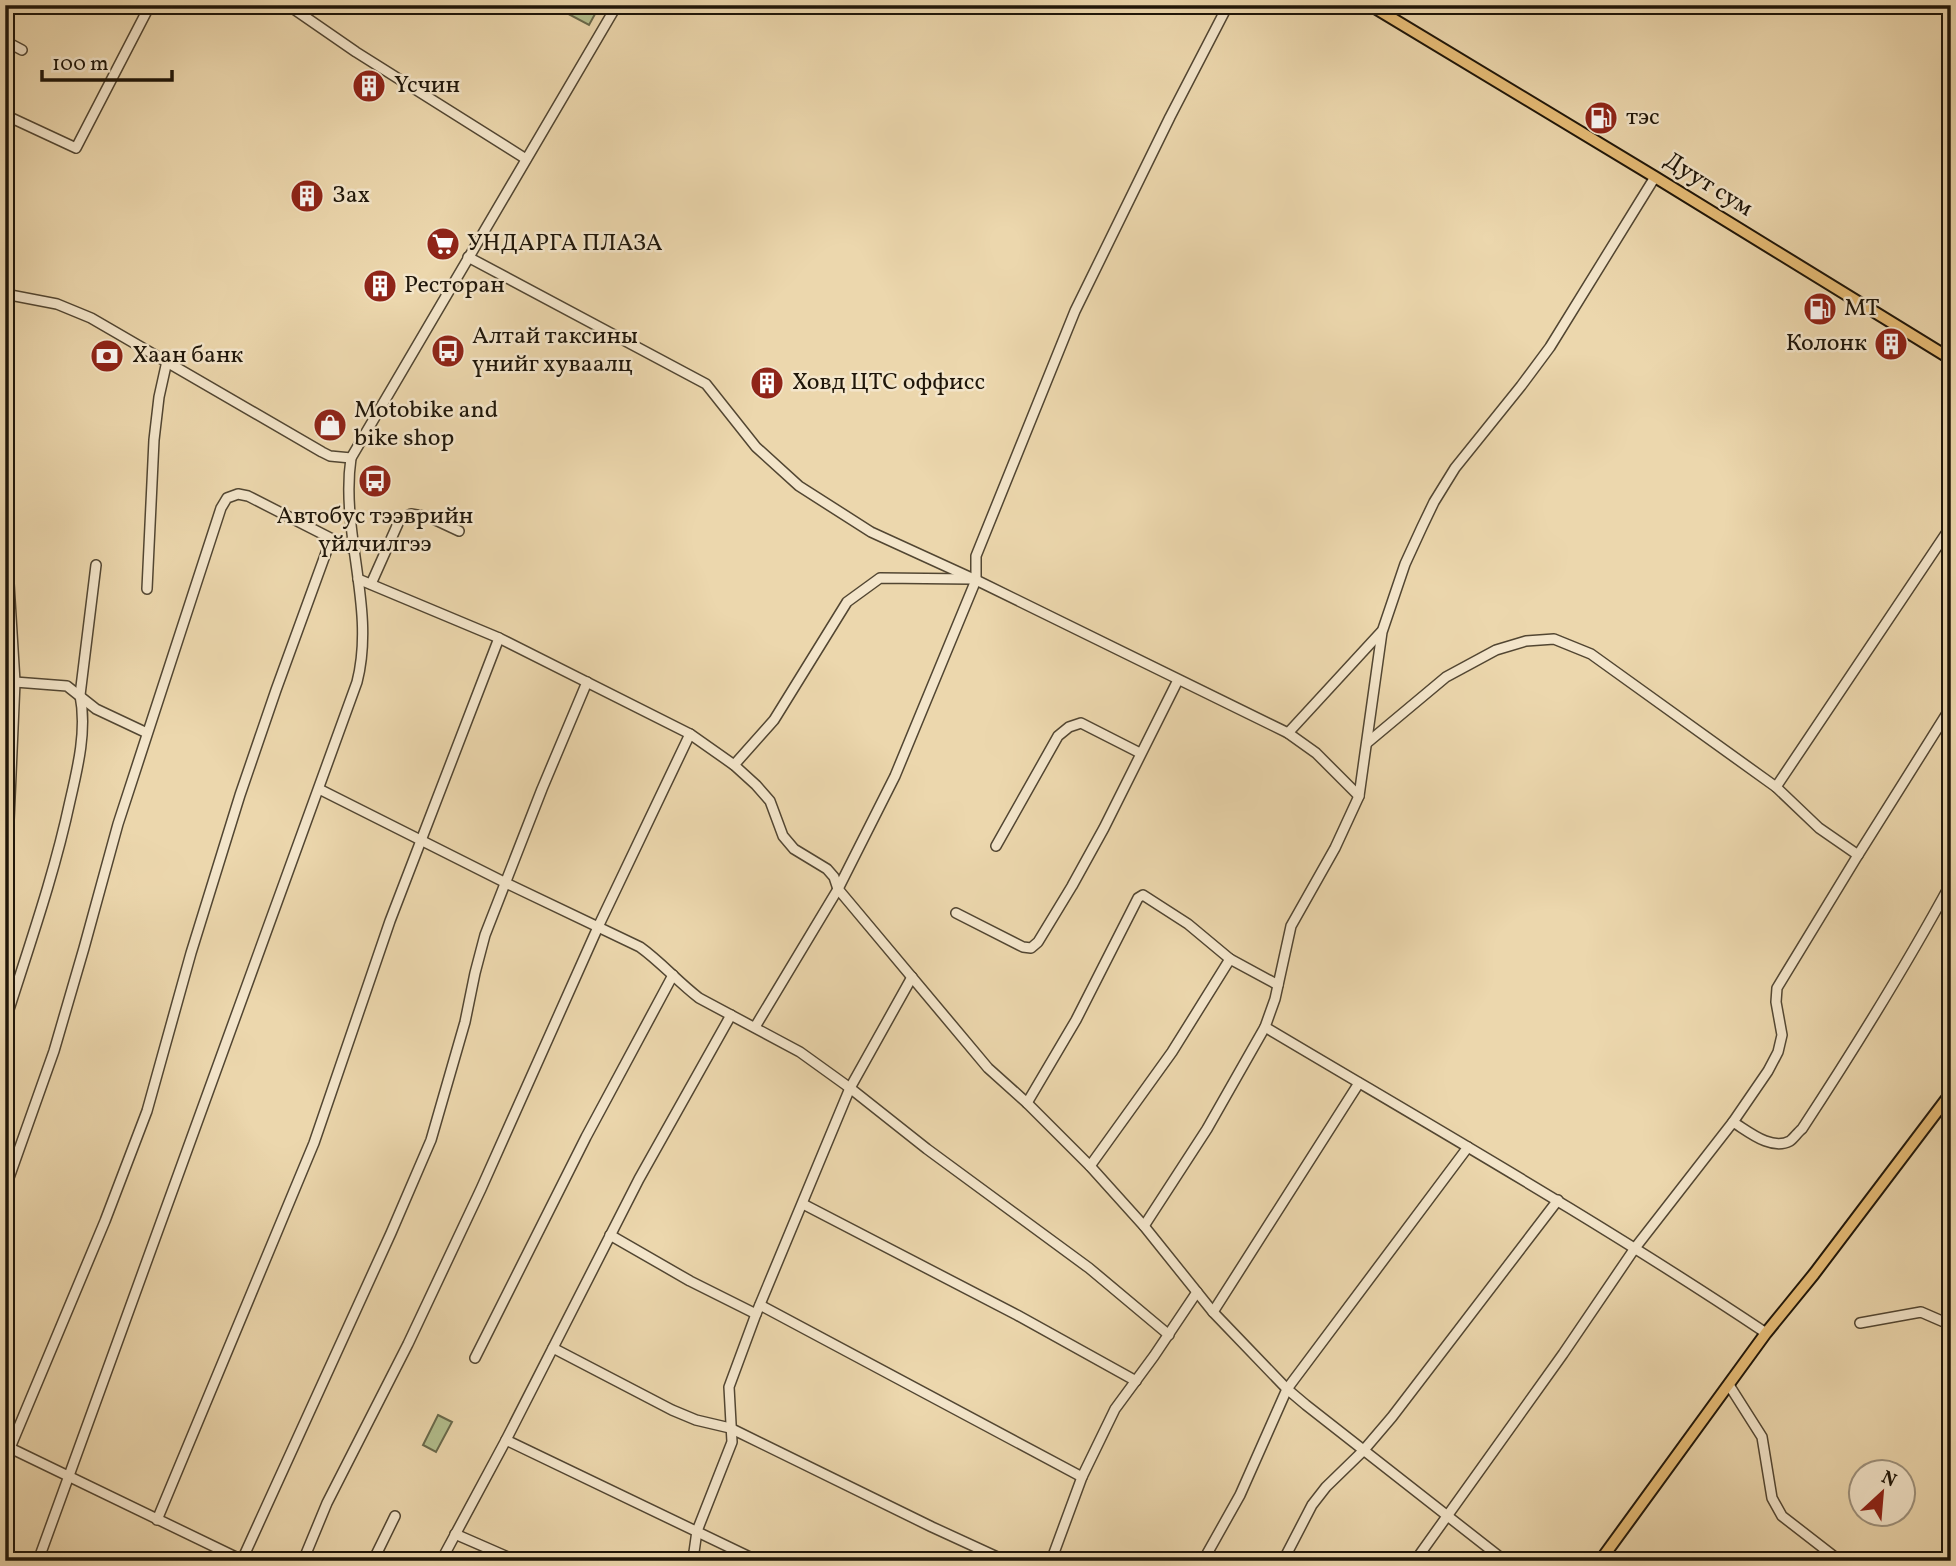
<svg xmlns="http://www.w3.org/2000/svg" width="1956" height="1566" viewBox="0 0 1956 1566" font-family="Vollkorn,serif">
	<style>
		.green { fill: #b3bf8e; stroke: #696a4c; stroke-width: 2 }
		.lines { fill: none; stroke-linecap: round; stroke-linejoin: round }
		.minor-casing { stroke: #524632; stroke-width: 12 }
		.major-casing { stroke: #1f1609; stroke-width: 14 }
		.minor { stroke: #f3e5ca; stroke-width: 9 }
		.major { stroke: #e6bc76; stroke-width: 10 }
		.labels { text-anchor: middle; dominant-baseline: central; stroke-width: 5; stroke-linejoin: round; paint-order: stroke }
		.poi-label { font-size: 24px; fill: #1f1609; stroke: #f3e5ca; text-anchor: start }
		.street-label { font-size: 24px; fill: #1f1609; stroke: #f3e5ca }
	</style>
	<rect width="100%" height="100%" fill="#ecd7ad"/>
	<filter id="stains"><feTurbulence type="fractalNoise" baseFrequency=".00286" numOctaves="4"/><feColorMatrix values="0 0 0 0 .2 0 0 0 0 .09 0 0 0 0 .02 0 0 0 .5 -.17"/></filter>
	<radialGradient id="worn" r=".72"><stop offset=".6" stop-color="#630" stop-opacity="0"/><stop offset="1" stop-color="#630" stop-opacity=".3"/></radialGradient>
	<g class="green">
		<polygon points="561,5 600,5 589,25 559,9"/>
		<polygon points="438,1415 452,1422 436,1452 423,1445"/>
	</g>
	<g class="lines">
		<defs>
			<g id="minor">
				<polyline points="288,5 356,52 526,159"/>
				<polyline points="5,41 22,50"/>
				<polyline points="5,115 76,148 150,5"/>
				<polyline points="468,257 706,384 756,447 799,486 871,532 976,580 1288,733 1316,753 1359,796"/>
				<polyline points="5,294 57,304 91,318 322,452 330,456 351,458"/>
				<polyline points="5,518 15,682 8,843 5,851"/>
				<polyline points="358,579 499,638 690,734 734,765 756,785 770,801 783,836 794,849 827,869 834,877 838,889 988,1068 1027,1103 1090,1166 1144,1226 1213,1312 1287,1389 1306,1405 1505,1561"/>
				<polyline points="371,584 400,519 411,514 429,517 459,531"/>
				<polyline points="147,589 154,440 159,397 167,361"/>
				<polyline points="15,682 67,686 96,709 147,733"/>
				<polyline points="1288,733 1381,632"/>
				<polyline points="1367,743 1446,677 1496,650 1526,641 1554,639 1591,654 1776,787 1819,828 1858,855 1951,707"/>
				<polyline points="734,765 774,720 847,602 880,578 971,579"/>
				<polyline points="1776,787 1951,526"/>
				<path d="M319,789L506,883L640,947C661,962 678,982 699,998L800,1052L850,1088L927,1149L1089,1268L1169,1335"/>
				<polyline points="996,846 1058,736 1069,727 1081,723 1140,753"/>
				<polyline points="956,913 1023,947 1031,948 1038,942 1072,886 1104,828 1178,680"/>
				<path d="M5,1022C28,949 54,876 70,801C78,767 87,729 80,695L96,565"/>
				<polyline points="755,1027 838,889 895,776 976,580 976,556 1075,311 1170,117 1228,5"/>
				<path d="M1265,1027C1433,1127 1603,1224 1766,1333"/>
				<polyline points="1027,1103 1076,1020 1138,898 1143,895 1188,924 1230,959"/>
				<polyline points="1733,1122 1768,1071 1778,1052 1782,1035 1776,1002 1777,988 1858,855"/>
				<polyline points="1090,1166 1172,1052 1230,959 1278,985"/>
				<polyline points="5,1189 54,1051 84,948 118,824 221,508 227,498 238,494 248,496 354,550"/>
				<polyline points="803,1204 1017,1315 1136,1381"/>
				<polyline points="1144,1226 1207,1129 1265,1027 1275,999 1291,926 1335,848 1359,796 1382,632 1405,564 1422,527 1434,502 1455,468 1521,386 1550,347 1655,177"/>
				<polyline points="610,1235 690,1281 756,1314"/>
				<polyline points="760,1305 1082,1477"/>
				<polyline points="1213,1312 1359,1083"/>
				<polyline points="1860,1323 1921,1312 1951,1325"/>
				<polyline points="553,1348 672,1410 696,1420 730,1428 932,1527 1006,1561"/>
				<polyline points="475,1358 586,1137 673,975"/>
				<polyline points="1729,1385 1762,1437 1772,1498 1782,1516 1840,1561"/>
				<polyline points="506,1440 758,1561"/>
				<polyline points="6,1446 244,1561"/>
				<polyline points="10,1448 105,1221 147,1111 191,953 240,795 276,690 331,539"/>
				<polyline points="157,1520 314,1143 390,921 499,638"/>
				<polyline points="455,1534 517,1561"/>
				<polyline points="242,1560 391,1233 431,1140 465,1022 475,973 485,935 542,789 587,682"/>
				<path d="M38,1561L357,682C376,608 340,533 351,458L617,5"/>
				<polyline points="303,1561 327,1503 408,1344 481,1189 598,927 690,734"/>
				<polyline points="373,1561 395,1516"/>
				<polyline points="441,1561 506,1440 639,1179 731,1015"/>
				<polyline points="690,1561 694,1552 697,1531 732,1442 729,1387 756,1314 850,1088 912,977"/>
				<polyline points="1051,1561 1082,1477 1115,1409 1154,1356 1197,1292"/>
				<polyline points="1203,1561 1240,1495 1287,1389 1468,1147"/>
				<polyline points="1283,1561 1312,1505 1326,1487 1363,1451 1392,1417 1558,1200"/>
				<path d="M1415,1561L1563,1354L1635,1248L1733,1122C1748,1131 1771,1151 1790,1141C1794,1138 1798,1132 1802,1129C1855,1048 1905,968 1951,883"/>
			</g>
			<g id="major">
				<polyline points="1370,5 1655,177 1951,359"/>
				<polyline points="1600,1561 1766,1333 1814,1274 1951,1093"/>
			</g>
		</defs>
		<use href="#minor" class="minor-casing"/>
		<use href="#major" class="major-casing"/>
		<use href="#minor" class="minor"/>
		<use href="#major" class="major"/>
	</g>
	<defs>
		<symbol id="building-disc" viewBox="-11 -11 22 22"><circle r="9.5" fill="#8f2418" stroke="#f3e5ca"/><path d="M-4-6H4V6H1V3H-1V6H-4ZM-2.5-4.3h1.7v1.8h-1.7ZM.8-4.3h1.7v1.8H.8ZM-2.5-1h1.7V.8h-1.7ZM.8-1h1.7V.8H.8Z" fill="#fff"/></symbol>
		<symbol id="fuel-disc" viewBox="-11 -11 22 22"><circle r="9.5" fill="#8f2418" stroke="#f3e5ca"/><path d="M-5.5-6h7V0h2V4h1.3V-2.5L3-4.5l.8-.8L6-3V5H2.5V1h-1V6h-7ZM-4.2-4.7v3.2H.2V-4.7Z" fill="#fff"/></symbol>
		<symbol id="supermarket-disc" viewBox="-11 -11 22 22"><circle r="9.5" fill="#8f2418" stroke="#f3e5ca"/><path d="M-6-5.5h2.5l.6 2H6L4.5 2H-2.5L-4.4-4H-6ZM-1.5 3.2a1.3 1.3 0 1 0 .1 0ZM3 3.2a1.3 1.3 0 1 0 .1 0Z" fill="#fff"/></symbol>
		<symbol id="bus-disc" viewBox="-11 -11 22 22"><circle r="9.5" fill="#8f2418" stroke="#f3e5ca"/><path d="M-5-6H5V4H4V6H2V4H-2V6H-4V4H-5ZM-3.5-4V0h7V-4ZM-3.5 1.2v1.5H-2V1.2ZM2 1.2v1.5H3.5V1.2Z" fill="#fff"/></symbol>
		<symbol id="bank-disc" viewBox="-11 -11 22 22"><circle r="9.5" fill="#8f2418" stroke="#f3e5ca"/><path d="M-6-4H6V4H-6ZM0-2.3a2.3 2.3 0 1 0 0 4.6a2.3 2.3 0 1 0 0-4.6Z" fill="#fff"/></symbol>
		<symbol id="shop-disc" viewBox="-11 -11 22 22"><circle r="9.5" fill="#8f2418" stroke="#f3e5ca"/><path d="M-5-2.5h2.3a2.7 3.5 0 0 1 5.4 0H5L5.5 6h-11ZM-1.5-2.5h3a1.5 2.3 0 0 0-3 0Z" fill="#fff"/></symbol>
	</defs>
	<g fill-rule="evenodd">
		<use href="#building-disc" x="350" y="67" width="38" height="38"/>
		<use href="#fuel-disc" x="1582" y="99" width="38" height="38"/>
		<use href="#building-disc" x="288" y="177" width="38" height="38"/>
		<use href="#supermarket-disc" x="424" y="225" width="38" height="38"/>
		<use href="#building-disc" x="361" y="267" width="38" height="38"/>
		<use href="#fuel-disc" x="1801" y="290" width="38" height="38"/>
		<use href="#building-disc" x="1872" y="325" width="38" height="38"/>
		<use href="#bus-disc" x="429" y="332" width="38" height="38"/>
		<use href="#bank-disc" x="88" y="337" width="38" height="38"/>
		<use href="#building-disc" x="748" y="364" width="38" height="38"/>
		<use href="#shop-disc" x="311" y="406" width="38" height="38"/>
		<use href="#bus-disc" x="356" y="462" width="38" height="38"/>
	</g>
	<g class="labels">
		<g class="poi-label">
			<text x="394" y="86">Үсчин</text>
			<text x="1626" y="118">тэс</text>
			<text x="332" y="196">Зах</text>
			<text x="467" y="244">УНДАРГА ПЛАЗА</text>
			<text x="404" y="286">Ресторан</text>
			<text x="1844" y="309">MT</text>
			<text x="472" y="337">Алтай таксины<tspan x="472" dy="28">үнийг хуваалц</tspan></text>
			<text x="1867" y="344" text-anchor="end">Колонк</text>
			<text x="132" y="356">Хаан банк</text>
			<text x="792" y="383">Ховд ЦТС оффисс</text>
			<text x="354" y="411">Motobike and<tspan x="354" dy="28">bike shop</tspan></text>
			<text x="375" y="517" text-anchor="middle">Автобус тээврийн<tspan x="375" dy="28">үйлчилгээ</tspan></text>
		</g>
		<g class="street-label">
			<text transform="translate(1708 185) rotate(32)">Дуут сум</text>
		</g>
	</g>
	<rect width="1956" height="1566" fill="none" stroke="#ecd7ad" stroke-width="28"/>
	<rect x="7" y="7" width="1942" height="1552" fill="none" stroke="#1f1609" stroke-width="3.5"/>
	<rect x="14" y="14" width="1928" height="1538" fill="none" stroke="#1f1609" stroke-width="2"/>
	<g transform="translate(1882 1493) rotate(26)"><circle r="33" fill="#f3e5ca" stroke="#9e927d" stroke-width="2"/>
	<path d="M0-5L12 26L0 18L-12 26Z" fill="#8f2418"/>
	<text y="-10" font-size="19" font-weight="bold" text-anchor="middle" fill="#1f1609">N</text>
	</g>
	<path d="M42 70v10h130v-10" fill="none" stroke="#1f1609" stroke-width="3.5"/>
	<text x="52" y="70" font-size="21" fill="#1f1609" stroke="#f3e5ca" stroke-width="5" paint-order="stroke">100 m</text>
	<rect width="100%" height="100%" filter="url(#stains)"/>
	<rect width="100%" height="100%" fill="url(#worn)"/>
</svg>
